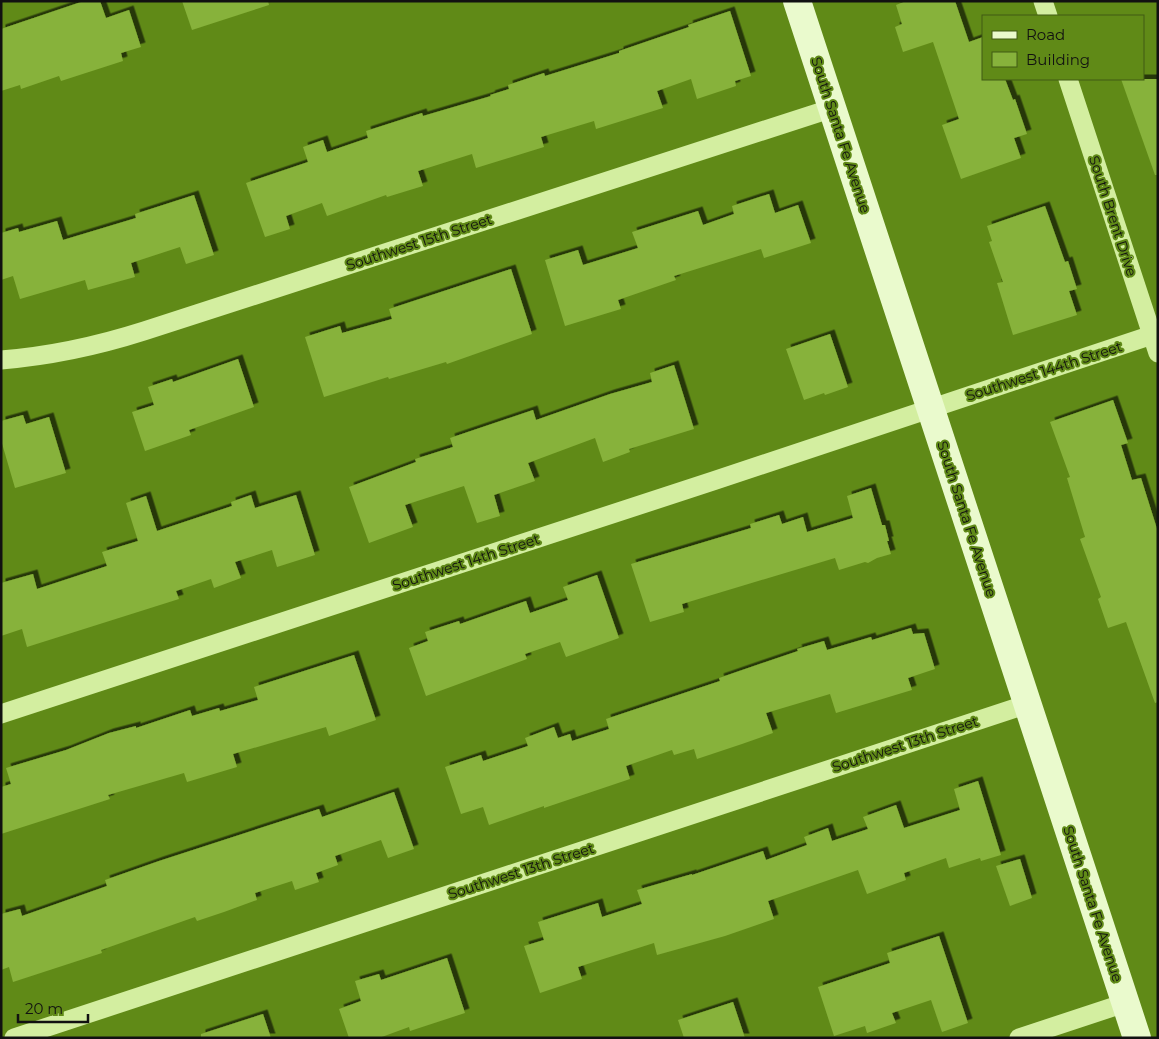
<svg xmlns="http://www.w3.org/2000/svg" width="1159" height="1039" viewBox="0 0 1159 1039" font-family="Montserrat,sans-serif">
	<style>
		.building { fill: #87b23b; filter: url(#shadow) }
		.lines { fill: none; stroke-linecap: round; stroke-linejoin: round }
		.minor { stroke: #d3eea0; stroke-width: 19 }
		.secondary { stroke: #eafacd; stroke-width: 28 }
		.labels { text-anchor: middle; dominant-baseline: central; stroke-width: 4; stroke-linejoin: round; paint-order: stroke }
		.street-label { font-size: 14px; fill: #111; stroke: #608a17 }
	</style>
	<defs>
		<filter id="shadow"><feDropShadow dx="4.5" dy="-4.5" stdDeviation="0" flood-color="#0009"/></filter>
	</defs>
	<rect width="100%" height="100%" fill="#608a17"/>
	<g class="building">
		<polygon points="84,1 100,1 106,18 129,10 141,47 121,53 123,61 61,81 59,76 21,89 20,85 1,91 1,29"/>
		<polygon points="182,1 268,1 269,5 192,30"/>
		<polygon points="906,1 955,1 969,42 983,37 983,79 1005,79 1013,100 1015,99 1027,134 1014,138 1021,158 961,179 942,125 959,119 933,42 903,52 895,27 902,24 896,5"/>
		<polygon points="730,11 751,76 735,81 736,86 697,99 691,79 657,91 663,108 596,129 594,121 541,137 544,147 476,168 472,154 418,171 423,186 387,197 386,195 327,216 322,203 286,216 290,229 265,237 246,183 308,162 303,147 323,140 327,152 368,138 366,131 422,113 423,116 491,96 490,95 509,89 508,85 544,73 545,76 619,53 619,51 689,27 688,25"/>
		<polygon points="1121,79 1158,79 1158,175 1155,175"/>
		<polygon points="769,194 775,213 798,205 811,243 764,258 761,249 674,276 676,280 618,300 621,309 565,326 545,260 578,250 583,265 638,248 632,232 698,211 703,225 734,214 732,206"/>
		<polygon points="194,195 214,255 186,264 180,247 131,263 135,277 88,290 85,280 20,299 13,276 1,280 1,233 18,228 19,232 57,221 63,240 136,218 135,214"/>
		<polygon points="1045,206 1065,262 1068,261 1077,289 1069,291 1077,315 1013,335 997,283 1003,282 989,242 992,241 987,226"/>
		<polygon points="511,269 532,334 447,364 446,362 389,379 388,377 324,397 305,337 340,326 342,333 392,319 389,309"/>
		<polygon points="830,334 848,387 825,395 824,393 804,400 786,349"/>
		<polygon points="238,359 254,407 189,430 191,435 145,451 132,412 154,405 148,387 172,379 173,382"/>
		<polygon points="674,365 694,429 629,449 630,452 603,462 595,438 528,463 535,481 494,495 500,516 477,523 464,486 405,505 413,527 369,543 349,487 416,462 415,459 453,447 450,438 533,410 536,420 610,394 652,382 650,373"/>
		<polygon points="1113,400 1128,443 1121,445 1132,480 1141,478 1158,532 1158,702 1155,703 1126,622 1108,628 1098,599 1101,597 1080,539 1085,537 1067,478 1070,477 1050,422"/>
		<polygon points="23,415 26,424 49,417 66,473 15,488 1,440 1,421"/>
		<polygon points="871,488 882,525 885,525 889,541 887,541 891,554 877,558 868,563 865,562 839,570 835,558 682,604 684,612 650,622 631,564 751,528 750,524 779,515 782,524 803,517 807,532 853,518 847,496"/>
		<polygon points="251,495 255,508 296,495 315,555 277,567 272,550 235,562 241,578 214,588 211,579 176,591 179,599 27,647 22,629 1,636 1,583 33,574 37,589 107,566 102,552 138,541 126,503 146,496 157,531 232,506 231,502"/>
		<polygon points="597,575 619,638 566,657 560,642 525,654 527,659 426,696 409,648 428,641 425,632 459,621 460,624 526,601 530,613 568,600 563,587"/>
		<polygon points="911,628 913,634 924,633 935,669 908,678 912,690 836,713 830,694 766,713 773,733 742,744 697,759 694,749 674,755 672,750 626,766 630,779 544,808 544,806 489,825 483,807 461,814 445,767 481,755 483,761 528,746 525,738 554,727 558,738 570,734 572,741 609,729 606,719 720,681 719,678 798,651 797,649 824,641 827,650 871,637 872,640"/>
		<polygon points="354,655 376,720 329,736 326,727 233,754 237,767 187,782 184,773 108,795 110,799 1,834 1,787 11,784 6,768 66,750 109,733 136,726 136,728 190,710 192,716 219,708 220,711 258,700 254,687"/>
		<polygon points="978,781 1001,855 981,861 980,858 949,868 946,858 904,873 906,880 867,894 858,870 768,901 774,919 725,936 657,955 654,943 578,967 582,979 540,993 524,946 544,940 538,922 598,903 602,917 642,904 637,890 692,874 692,875 763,851 766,860 807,845 804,837 828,828 832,841 868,829 863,817 896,805 904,828 960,810 954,789"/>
		<polygon points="394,792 414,849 388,858 381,840 335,856 338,865 316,873 319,882 295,890 292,881 255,893 257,900 224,912 197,921 195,917 101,950 102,953 13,982 9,967 1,970 1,914 20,909 22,916 107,886 105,880 159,861 319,809 322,817"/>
		<polygon points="1020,859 1032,898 1010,906 996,866"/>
		<polygon points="939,936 968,1023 942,1032 931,1000 892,1013 896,1023 867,1033 865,1026 834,1036 818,987 890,963 887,953"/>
		<polygon points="447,958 465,1013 410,1031 409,1027 379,1038 349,1038 339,1009 361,1001 355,981 379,974 381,980"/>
		<polygon points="733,1002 745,1038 684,1038 678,1020"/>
		<polygon points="263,1014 271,1038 201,1038 201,1034"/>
	</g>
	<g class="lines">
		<g class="minor">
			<polyline points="1043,1 1048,16"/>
			<polyline points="1068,79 1158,353"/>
			<path d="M1,360C50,356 97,346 144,331L833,108"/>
			<polyline points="1,714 713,481 1158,333"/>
			<polyline points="14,1038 1028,704"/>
			<polyline points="1019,1038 1125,1003"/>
		</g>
		<polyline class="secondary" points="797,1 1137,1038"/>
	</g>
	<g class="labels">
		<g class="street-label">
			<text transform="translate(841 135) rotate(72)">South Santa Fe Avenue</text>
			<text transform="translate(1113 216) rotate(72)">South Brent Drive</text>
			<text transform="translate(419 242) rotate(-18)">Southwest 15th Street</text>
			<text transform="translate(1044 371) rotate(-18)">Southwest 144th Street</text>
			<text transform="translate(967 519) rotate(72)">South Santa Fe Avenue</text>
			<text transform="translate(466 562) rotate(-18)">Southwest 14th Street</text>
			<text transform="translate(905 744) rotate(-18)">Southwest 13th Street</text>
			<text transform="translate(521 871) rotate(-18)">Southwest 13th Street</text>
			<text transform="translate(1093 904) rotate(72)">South Santa Fe Avenue</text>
		</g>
	</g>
	<rect width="1159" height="1039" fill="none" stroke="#111111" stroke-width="5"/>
	<rect x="982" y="15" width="162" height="65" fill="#608a17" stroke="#405a15"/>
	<rect x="992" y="31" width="25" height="8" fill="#eafacd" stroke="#405a15"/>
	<text x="1026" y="40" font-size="15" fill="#111111">Road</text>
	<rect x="992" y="52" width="25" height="15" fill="#87b23b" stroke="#405a15"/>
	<text x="1026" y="65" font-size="15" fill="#111111">Building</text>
	<path d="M18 1014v8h70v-8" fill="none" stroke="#111111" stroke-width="2.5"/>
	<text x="25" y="1014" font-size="15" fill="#111111" stroke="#608a17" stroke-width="4" paint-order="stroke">20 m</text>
</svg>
